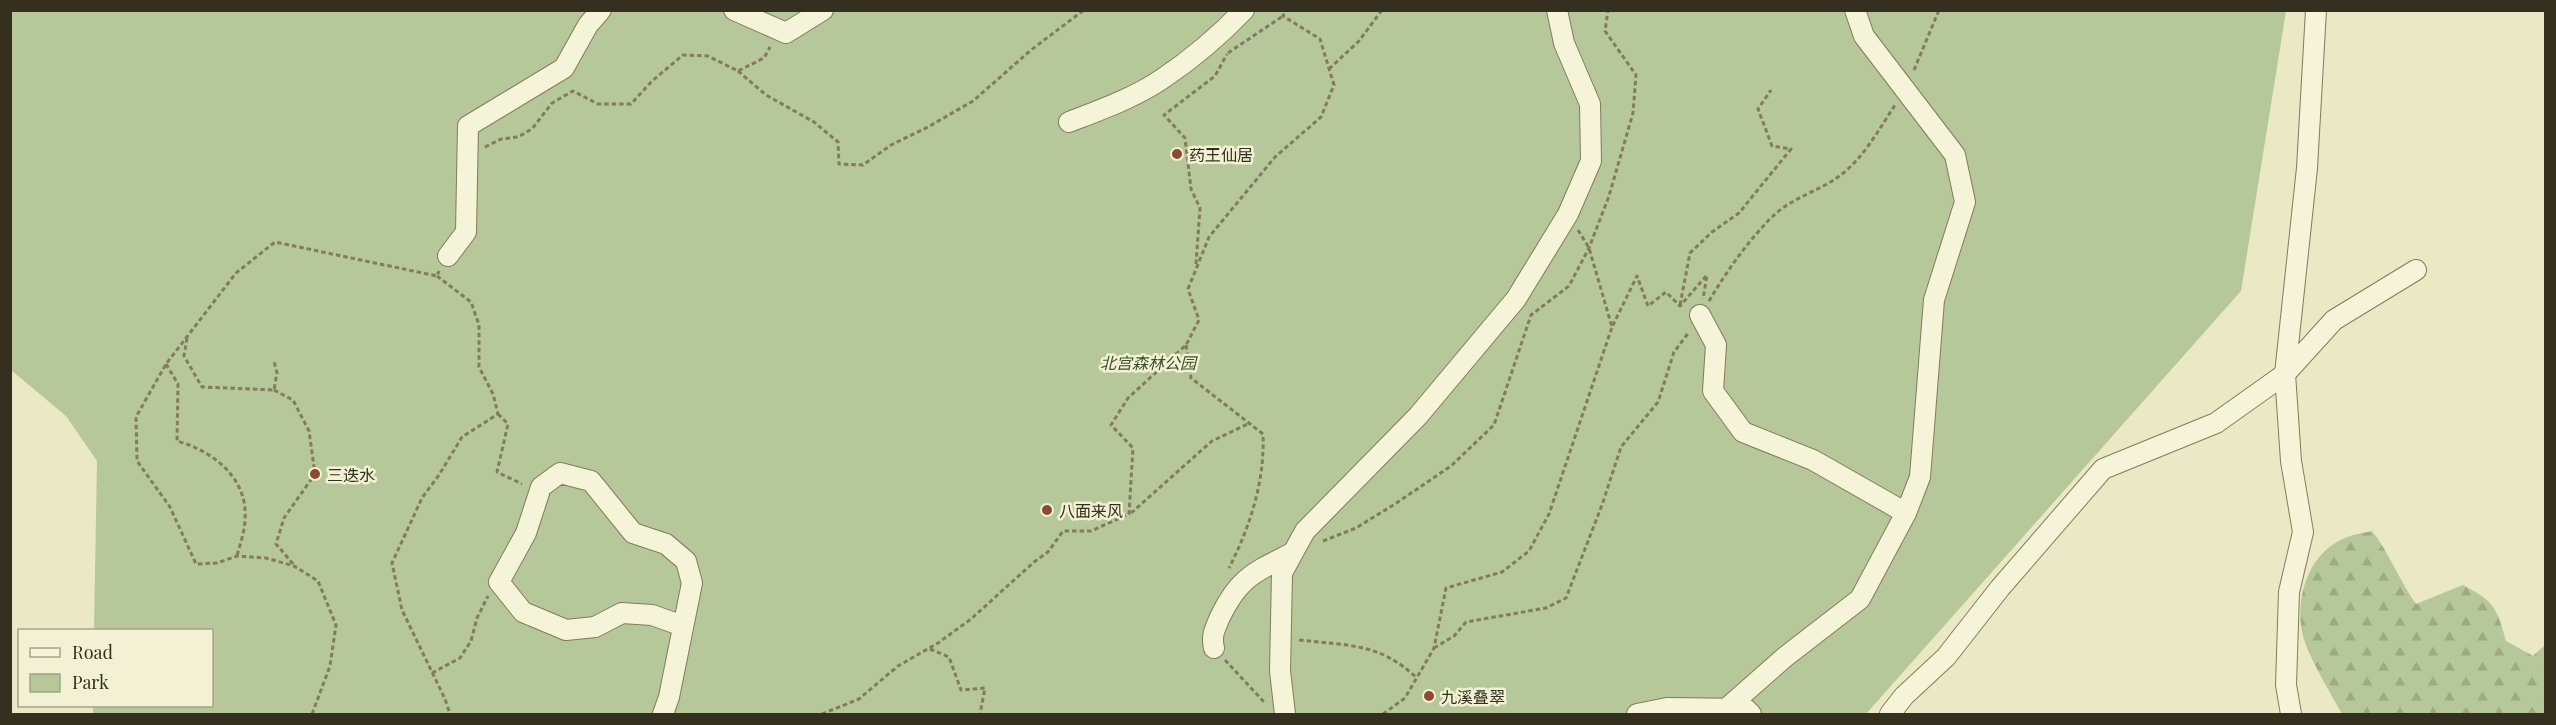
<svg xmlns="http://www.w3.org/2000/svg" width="2556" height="725" viewBox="0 0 2556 725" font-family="'Playfair Display','Noto Sans SC',serif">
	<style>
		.forest { fill: url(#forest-firs) }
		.green { fill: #b6c79a }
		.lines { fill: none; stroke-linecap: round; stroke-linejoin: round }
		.minor-casing { stroke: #837b5d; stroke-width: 22 }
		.path { stroke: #837b5d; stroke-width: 3; stroke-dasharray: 4.5 3; stroke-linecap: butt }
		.minor { stroke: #f5f4d8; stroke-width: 20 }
		.poi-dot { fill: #8c4933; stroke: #f2f1d4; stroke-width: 2 }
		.labels { text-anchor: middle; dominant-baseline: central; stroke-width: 5; stroke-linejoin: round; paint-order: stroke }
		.poi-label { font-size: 16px; fill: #342f1f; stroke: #f2f1d4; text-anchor: start }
		.park-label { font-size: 16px; font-style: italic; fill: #3b4f28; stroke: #f2f1d4 }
	</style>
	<defs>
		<pattern id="forest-firs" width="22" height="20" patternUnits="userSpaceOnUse" patternTransform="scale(1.5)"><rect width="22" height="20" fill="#b6c79a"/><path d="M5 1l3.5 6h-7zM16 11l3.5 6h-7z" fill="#9dab84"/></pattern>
	</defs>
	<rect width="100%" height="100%" fill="#eae8c5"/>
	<path class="forest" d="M2372,531C2390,554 2399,580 2416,604L2463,585C2494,601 2497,608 2506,641L2533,656L2545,645V714H2342C2331,694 2308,656 2303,636C2294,599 2308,553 2345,538C2354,534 2364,533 2372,531Z"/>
	<polygon class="green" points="11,11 2286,11 2241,291 1866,714 93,714 93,706 212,706 212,630 94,630 97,461 66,416 11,370"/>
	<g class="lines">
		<defs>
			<g id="minor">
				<polyline points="734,10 786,33 823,10"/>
				<path d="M1069,122C1100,110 1134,98 1162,79C1192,59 1219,36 1244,10"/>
				<polyline points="448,256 466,232 468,126 564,68 588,25 601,10"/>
				<polyline points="1700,315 1716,345 1713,391 1743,432 1813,460 1906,513"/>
				<path d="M1214,648C1211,635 1215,629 1220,617C1239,577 1255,572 1292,553"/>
				<polyline points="1727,708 1785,657 1860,599 1906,513 1920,477 1934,300 1965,202 1955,155 1864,36 1855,10"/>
				<polyline points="663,714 669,697 692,583 686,561 666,544 633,533 591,481 560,473 541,487 526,533 499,582 523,612 566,630 595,627 622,613 652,615 683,626"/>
				<polyline points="1285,714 1280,671 1282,573 1305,531 1418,416 1516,299 1568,214 1591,161 1590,104 1564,43 1557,10"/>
				<polyline points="1637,714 1667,708 1746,709 1751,714"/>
				<polyline points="1890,714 1904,696 1946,657 2000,588 2103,469 2216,423 2285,374 2334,320 2416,270"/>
				<polyline points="2291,714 2286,685 2289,592 2303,532 2291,461 2285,374 2307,168 2316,10"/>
			</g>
		</defs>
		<use href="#minor" class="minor-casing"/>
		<g class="path">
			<polyline points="1228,53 1283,16"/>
			<polyline points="1329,69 1359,41 1382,10"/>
			<polyline points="1914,70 1939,10"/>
			<polyline points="738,71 766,95 814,122 838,142 839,164 863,165 891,145 928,127 973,101 1031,50 1084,10"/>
			<polyline points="485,147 501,139 518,137 532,129 552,103 573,91 598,104 631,104 652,81 683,55 708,56 738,71 764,58 770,47"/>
			<polyline points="1578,230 1589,248 1612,327 1637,276 1648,306 1666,292 1680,306 1707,275 1703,299"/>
			<polyline points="1196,264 1200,208 1191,189 1185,138 1164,115 1215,76 1227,54"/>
			<polyline points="437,276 471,302 479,325 479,367 493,394 498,414 462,437 439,475 422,498 392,563 402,610 445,699 450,714"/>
			<path d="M1709,301C1727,271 1747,242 1772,217C1792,197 1821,191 1842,174C1864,157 1880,128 1895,105"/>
			<polyline points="1680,305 1690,253 1712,232 1739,213 1791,149 1772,146 1758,109 1771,90"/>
			<polyline points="187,338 184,356 202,387 274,390 277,373 274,361"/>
			<path d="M1186,345L1191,378L1263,434C1265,481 1250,527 1229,568"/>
			<path d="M166,364L178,384L177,441C213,451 248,478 245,519C245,531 240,544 237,556"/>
			<polyline points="274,390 293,400 309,431 315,474 284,518 276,544 294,565"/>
			<polyline points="498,414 508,424 497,472 522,484"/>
			<polyline points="1131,513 1212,441 1250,423"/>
			<polyline points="1323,541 1356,528 1395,504 1451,466 1494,425 1531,315 1569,286 1589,248 1609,196 1633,113 1636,75 1605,31 1608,10"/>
			<path d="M1299,640C1349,646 1378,642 1417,678"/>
			<polyline points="1434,648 1454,636 1466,622 1546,608 1566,598 1602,505 1621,447 1658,402 1674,352 1689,332"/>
			<polyline points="930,649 949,657 961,690 985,688 980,714"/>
			<polyline points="1225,660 1264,702"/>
			<polyline points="432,673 460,658 471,641 477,618 488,596"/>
			<polyline points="312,714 330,666 336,625 318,581 294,566 266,558 237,556 217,563 196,564 170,507 137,461 136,417 166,364 236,273 275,242 437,276 439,271"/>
			<polyline points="822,714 859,699 898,666 938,643 971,619 1034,562 1048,552 1063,531 1091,531 1129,514 1133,448 1111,425 1128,398 1186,345 1199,320 1188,289 1209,237 1275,157 1321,117 1334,85 1320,39 1283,16 1285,10"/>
			<polyline points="1383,714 1405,698 1434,648 1446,588 1502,572 1529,551 1549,514 1612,327"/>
		</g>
		<use href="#minor" class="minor"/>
	</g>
	<g class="poi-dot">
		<circle cx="1177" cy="154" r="6"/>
		<circle cx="315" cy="474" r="6"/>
		<circle cx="1047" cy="510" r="6"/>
		<circle cx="1429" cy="696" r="6"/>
	</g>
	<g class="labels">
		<g class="poi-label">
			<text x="1189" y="154">药王仙居</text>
			<text x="327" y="474">三迭水</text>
			<text x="1059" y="510">八面来风</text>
			<text x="1441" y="696">九溪叠翠</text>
		</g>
		<g class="park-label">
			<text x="1148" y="362">北宫森林公园</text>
		</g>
	</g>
	<rect width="2556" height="725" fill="none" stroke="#342f1f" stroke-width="24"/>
	<rect x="18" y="629" width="195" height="78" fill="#f2f1d4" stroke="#a6a38c" stroke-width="1.5"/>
	<rect x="30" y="648" width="30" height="9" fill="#f5f4d8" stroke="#a6a38c" stroke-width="1.5"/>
	<text x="72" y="659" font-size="18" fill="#342f1f">Road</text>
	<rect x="30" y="674" width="30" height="18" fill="#b6c79a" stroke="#a6a38c" stroke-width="1.5"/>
	<text x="72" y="689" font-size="18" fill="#342f1f">Park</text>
</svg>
